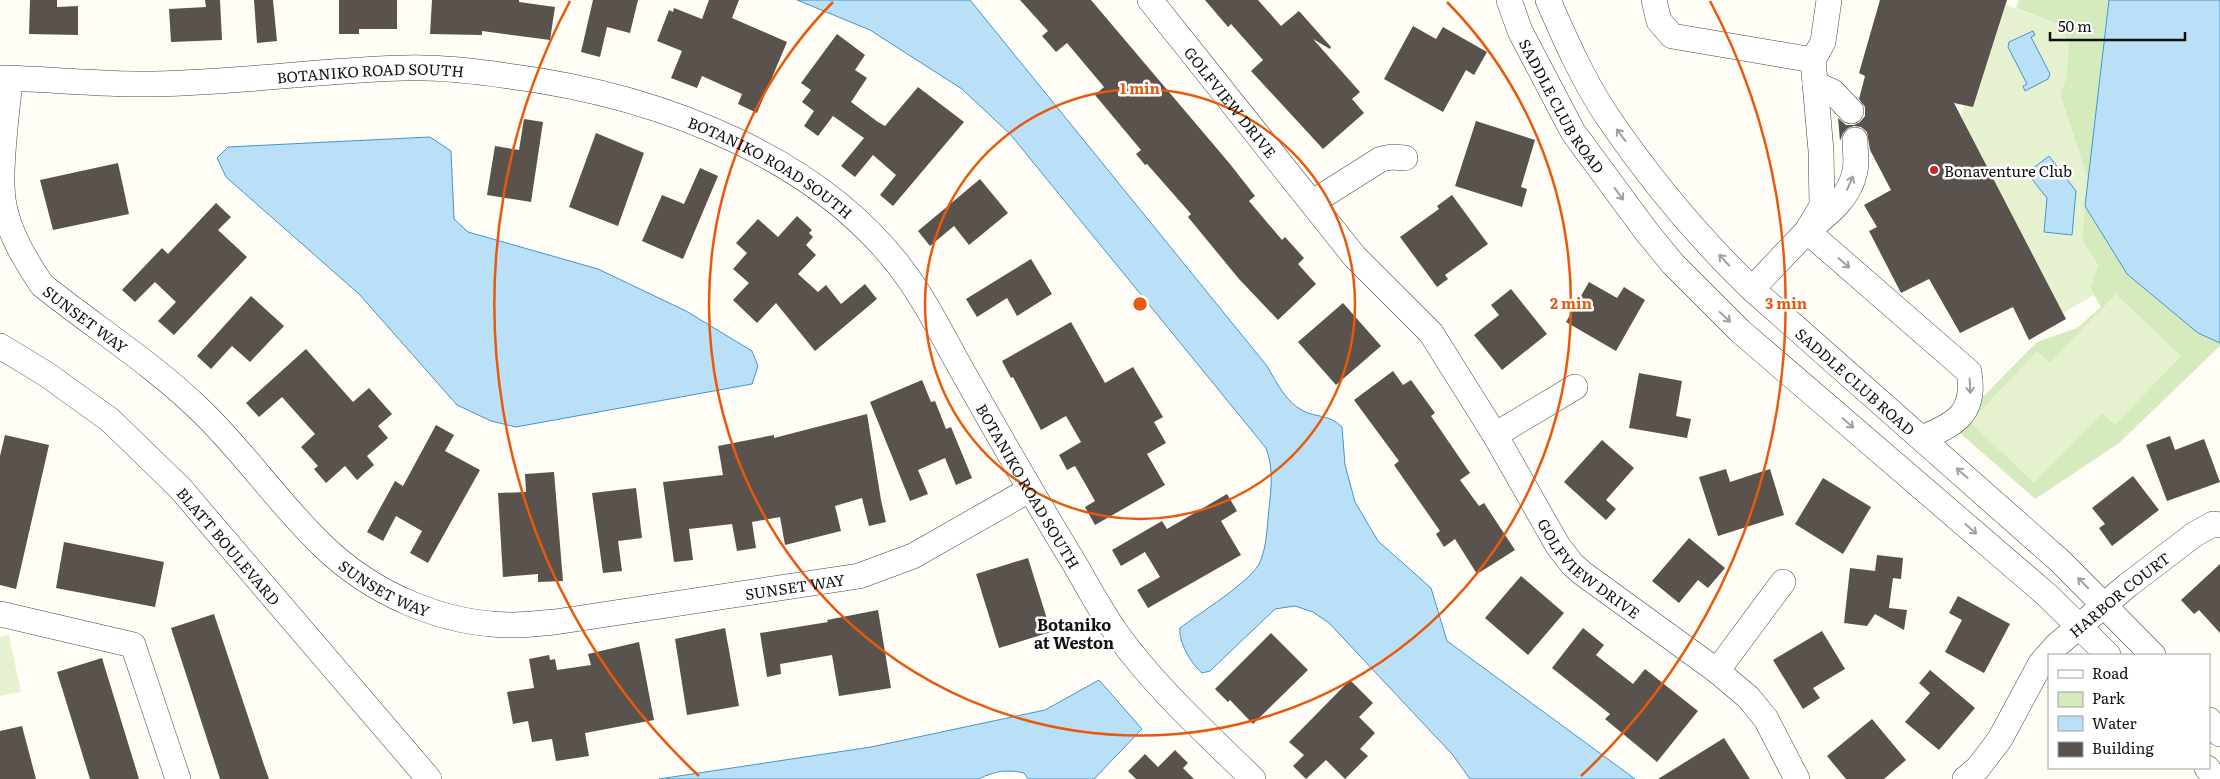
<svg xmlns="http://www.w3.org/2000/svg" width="2220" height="779" viewBox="0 0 2220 779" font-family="Literata,serif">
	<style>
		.green { fill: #d5ebbd }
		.pitch { fill: #e6f2cf }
		.water { fill: #b9e0f7; stroke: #3f96cf }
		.building { fill: #5a524d }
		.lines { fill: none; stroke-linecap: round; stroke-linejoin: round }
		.minor-casing { stroke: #444; stroke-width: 26 }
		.minor { stroke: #fff; stroke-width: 25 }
		.oneway { stroke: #a0a0a0 }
		.ring { fill: none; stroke: #e8590c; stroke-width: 2.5 }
		.poi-dot { fill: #c4262e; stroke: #fff; stroke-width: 2 }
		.labels { text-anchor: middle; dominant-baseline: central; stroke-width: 5; stroke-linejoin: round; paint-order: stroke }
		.street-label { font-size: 15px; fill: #111; stroke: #fff }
		.poi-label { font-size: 15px; fill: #111; stroke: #fff; text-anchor: start }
		.neighbourhood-label { font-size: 16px; font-weight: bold; fill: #111; stroke: #fff }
		.centre { fill: #e8590c; stroke: #fff; stroke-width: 2.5 }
		.ring-label { font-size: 15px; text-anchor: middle; font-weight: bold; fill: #e8590c; stroke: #fff; stroke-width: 5; stroke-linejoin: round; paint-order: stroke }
	</style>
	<rect width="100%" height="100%" fill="#fffdf5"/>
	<g class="green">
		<polygon points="2019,0 2109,0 2088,181 2060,94 2067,75 2057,24 2016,8"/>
		<polygon points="2085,206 2127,274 2198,333 2220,343 2220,346 2119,443 2035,499 1953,427 2037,342 2077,328 2101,307 2090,288 2098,265 2082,240"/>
	</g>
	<g class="pitch">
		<polygon points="2006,5 2057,24 2069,43 2067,75 2060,94 2088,181 2082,240 2098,265 2090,288 2094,295 2063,313 1961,116 1964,105 1973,107"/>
		<polygon points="2116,294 2181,356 2115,425 2102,413 2034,483 1970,422 2037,351 2050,363"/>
		<polygon points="9,635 21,692 0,696 0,637"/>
	</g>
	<g class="water">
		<path d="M797,0H970L1267,366C1277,383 1285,401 1303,411C1318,418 1329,414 1342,427L1345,465L1355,502L1378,541L1431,588L1447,641L1635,779H1470L1452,754L1329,623L1313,612L1295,606L1275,609L1210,671L1202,673C1191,664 1178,641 1180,628C1198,614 1252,581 1260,562C1267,546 1267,526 1269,509C1271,488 1274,469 1266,448L1010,134L962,89L870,30Z"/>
		<polygon points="2109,0 2220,0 2220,343 2198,333 2127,274 2085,206"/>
		<polygon points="2033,31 2035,35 2031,37 2050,74 2048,79 2025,91 2023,86 2027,84 2008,47 2009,42"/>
		<polygon points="430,137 451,151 454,219 468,232 598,269 686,311 752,351 758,366 752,384 516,427 491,421 457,405 359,294 226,177 217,158 228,147"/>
		<polygon points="2049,156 2076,191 2072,235 2044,232 2047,198 2027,173"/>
		<path d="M1099,680L1142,729L1094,779H1028L1024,773C1007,769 994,771 979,779H659L871,747L1045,710Z"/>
	</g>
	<g class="building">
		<polygon points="30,0 57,0 57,7 78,6 78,35 29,34"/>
		<polygon points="205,0 220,0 222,40 171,42 169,9 206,7"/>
		<polygon points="254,0 273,0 277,41 257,43"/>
		<polygon points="339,0 397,0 397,29 359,29 359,34 339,34"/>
		<polygon points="432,0 519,0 519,2 555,7 550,40 482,31 482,35 430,34"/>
		<polygon points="593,0 638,0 630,33 607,27 600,57 581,52"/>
		<polygon points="709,0 739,0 732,18 787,42 757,113 738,104 742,94 702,76 697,88 671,78 682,51 657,41 669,10 673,12 674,8 702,19"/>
		<polygon points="1020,0 1091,0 1230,164 1255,196 1249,201 1282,240 1285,237 1304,258 1298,264 1316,284 1278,320 1239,279 1188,217 1191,214 1147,164 1145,165 1136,154 1141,150 1095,95 1104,87 1067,43 1056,52 1042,36 1048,31"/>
		<polygon points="1205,0 1258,0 1281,26 1299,11 1331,47 1330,49 1313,39 1360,92 1352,99 1364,113 1323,149 1251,71 1263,60 1231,24 1228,27"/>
		<polygon points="1880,0 2007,0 1973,107 1954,103 2066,319 2029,340 2013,307 1960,333 1929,279 1901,293 1869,231 1877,227 1864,205 1891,190 1870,150 1867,132 1861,127 1854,126 1848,128 1843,133 1840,141 1838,118 1846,125 1854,125 1860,122 1865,116 1865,107 1859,99 1865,76 1859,73"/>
		<polygon points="1413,26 1436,39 1443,27 1487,52 1474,75 1466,70 1443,112 1384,79"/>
		<polygon points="837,34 865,55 855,70 867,78 851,102 878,122 885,126 918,87 964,122 893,206 880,195 896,175 873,155 855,177 841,166 864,138 833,116 818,136 804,126 814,111 802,102 811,90 801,83"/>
		<polygon points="524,119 543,122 531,202 487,195 495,146 519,150"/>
		<polygon points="1476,121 1535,140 1521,187 1527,189 1522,207 1455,186"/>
		<polygon points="596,133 644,153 618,226 569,207"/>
		<polygon points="118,163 129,214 53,230 40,180"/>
		<polygon points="700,168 718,176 683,259 642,241 662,195 684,204"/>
		<polygon points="980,179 1008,213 969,245 954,226 930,246 918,231"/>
		<polygon points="1452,195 1488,244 1445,275 1448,279 1437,287 1400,237 1439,209 1437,206"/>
		<polygon points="216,203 231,217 218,230 247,257 174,335 158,321 176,302 155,282 135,302 122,290 162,248 168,254"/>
		<polygon points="797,216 812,230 809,233 813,237 806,245 816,255 798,274 818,292 826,285 841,304 865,284 877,299 815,351 776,303 757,323 733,300 749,283 733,269 747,253 736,243 758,219 778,237"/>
		<polygon points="1031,259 1052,294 1017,316 1007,298 977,317 966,299"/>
		<polygon points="1589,282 1617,298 1624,287 1645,300 1616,351 1566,322"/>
		<polygon points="1511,289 1547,334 1502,370 1474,335 1499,315 1491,305"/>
		<polygon points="251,296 284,326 250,362 232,346 211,369 197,356"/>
		<polygon points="1343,303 1381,346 1336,385 1298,342"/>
		<polygon points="1071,322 1105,383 1133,367 1163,417 1154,422 1166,443 1147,454 1165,485 1095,525 1085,507 1095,501 1075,466 1067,470 1059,455 1081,442 1066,416 1041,430 1013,377 1011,378 1002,361"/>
		<polygon points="306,349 353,402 369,388 392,414 378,426 388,438 367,456 374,465 357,480 345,466 326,483 314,469 318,466 301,447 315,434 282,397 259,417 246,403"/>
		<polygon points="1393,371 1403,385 1411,380 1435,413 1431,416 1470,473 1460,480 1479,506 1484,503 1515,550 1477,574 1455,539 1444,547 1436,534 1440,531 1394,465 1399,461 1354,400"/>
		<polygon points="1639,373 1682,381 1676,416 1691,419 1687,438 1629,428"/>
		<polygon points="922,380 931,402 935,401 946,429 951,427 972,478 956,485 945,458 918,470 928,494 910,501 870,402"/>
		<polygon points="867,414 881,500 886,522 869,526 862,498 835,506 841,531 785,545 780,517 752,522 756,548 737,551 732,524 689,529 693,560 674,562 663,482 723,475 718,446 774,435 774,438"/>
		<polygon points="436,425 454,435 445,451 480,470 428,563 410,553 422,531 396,516 383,541 367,532 395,481 403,486"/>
		<polygon points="5,435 49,445 16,589 0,585 0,456"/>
		<polygon points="2170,436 2175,450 2204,439 2220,482 2167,501 2146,445"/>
		<polygon points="1602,440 1634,468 1606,500 1616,509 1606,520 1564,482"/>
		<polygon points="1726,469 1730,482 1770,469 1784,515 1718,536 1699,477"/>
		<polygon points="554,472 563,581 538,582 538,574 503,577 498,493 526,492 525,474"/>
		<polygon points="2133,476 2159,510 2112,546 2099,528 2105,524 2092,508"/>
		<polygon points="1823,478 1871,507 1843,554 1795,524"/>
		<polygon points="636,488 642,538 618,541 622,571 603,573 592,493"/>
		<polygon points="1227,494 1237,511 1221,521 1241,555 1148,608 1137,590 1160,577 1145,552 1121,566 1112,550 1162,521 1167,529"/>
		<polygon points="1689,538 1725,568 1708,588 1698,580 1679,603 1652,581"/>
		<polygon points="64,542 164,562 155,607 56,588"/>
		<polygon points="1877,555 1903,558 1901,579 1893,578 1889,608 1907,610 1904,630 1875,614 1867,626 1844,623 1850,568 1875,571"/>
		<polygon points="1028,558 1051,632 999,648 976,574"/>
		<polygon points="2220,564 2220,633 2199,610 2194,614 2181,600"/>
		<polygon points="1521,576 1564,613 1528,655 1485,618"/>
		<polygon points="1958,596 2010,624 1984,673 1945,652 1962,620 1949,613"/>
		<polygon points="878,610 891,688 839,696 832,655 780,664 781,674 767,677 760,633 828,622 827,620"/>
		<polygon points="214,614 264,765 269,779 220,779 171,628"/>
		<polygon points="725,628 739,706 687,715 675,639"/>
		<polygon points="1583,628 1604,645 1596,655 1633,684 1645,669 1698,711 1657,762 1605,719 1610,714 1552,668"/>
		<polygon points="1822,631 1845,669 1813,688 1820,698 1803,709 1773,660"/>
		<polygon points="1271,633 1308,670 1253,724 1230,700 1228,702 1215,689"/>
		<polygon points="639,642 654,720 585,733 589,756 556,761 552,739 532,742 528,721 513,724 507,692 534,688 529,659 549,655 550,660 555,659 557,670 591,665 588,654"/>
		<polygon points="102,658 139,779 90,779 57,672"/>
		<polygon points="1930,670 1975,708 1939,750 1905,722 1930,693 1919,683"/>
		<polygon points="1350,680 1373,703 1359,717 1375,733 1360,749 1368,756 1345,779 1326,760 1306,779 1293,766 1304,755 1289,742"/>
		<polygon points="1872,719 1906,760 1884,779 1846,779 1827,756"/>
		<polygon points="22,726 36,779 0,779 0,731"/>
		<polygon points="1724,738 1750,779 1658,779"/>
		<polygon points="1175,750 1188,763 1183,768 1194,779 1136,779 1128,771 1145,754 1158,767"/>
	</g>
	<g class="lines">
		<defs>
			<g id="minor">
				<path id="s1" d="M1150,0L1355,257L1431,333L1495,435L1558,546L1572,564L1582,573L1717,671L1748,697L1766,719L1797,779"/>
				<path id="s2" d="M1509,0L1520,31L1573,132L1646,231L1673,264L1740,331L2048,596L2108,655"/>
				<path id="s3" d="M1548,0C1565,39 1583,80 1607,116C1649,178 1698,237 1752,289L2060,561L2153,655"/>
				<polyline points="1654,0 1659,21 1672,36 1813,60 1821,151 1822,206 1807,231 1752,289"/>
				<polyline points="1813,60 1823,42 1829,0"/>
				<path id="s4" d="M0,78C48,79 95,84 143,84C231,84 317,70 405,68C439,67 474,71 508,76C657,95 832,158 917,291C937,322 953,356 972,388C1006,448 1040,507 1076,566C1089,589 1102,613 1117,634C1156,688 1205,732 1253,779"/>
				<path id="s5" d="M10,79C7,114 1,151 2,186C2,222 23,257 42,285C93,326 150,362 197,407C242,449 277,502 322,545C372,594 443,625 513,625C527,625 541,623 555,622L859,576L913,556L1029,490"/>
				<polyline points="1815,84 1833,92 1851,111"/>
				<path d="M1855,140C1855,150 1857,161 1855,171C1850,198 1827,215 1807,231L1969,372C1976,413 1956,424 1922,438"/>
				<polyline points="1313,202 1381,159 1392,157 1405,158"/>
				<path id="s6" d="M0,346L46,374L110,420L180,488L429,779"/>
				<polyline points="1495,435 1575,387"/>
				<polyline points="0,614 133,645 178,779"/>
				<polyline points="1717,671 1783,582"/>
				<polyline points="2209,720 2220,734"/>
				<polyline points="2207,768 2216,779"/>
				<path id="s7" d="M1965,779L1978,768L2000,739L2041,663L2057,645L2128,585L2195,534L2213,524L2220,525"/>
			</g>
		</defs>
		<use href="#minor" class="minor-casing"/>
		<use href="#minor" class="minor"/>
	</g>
	<defs><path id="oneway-shaft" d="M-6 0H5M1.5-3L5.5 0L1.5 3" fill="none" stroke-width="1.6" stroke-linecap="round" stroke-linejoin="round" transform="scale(1.25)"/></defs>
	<g class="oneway">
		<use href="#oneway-shaft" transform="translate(1621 135) rotate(-126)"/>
		<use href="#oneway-shaft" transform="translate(1850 183) rotate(-67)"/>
		<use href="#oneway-shaft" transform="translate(1619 194) rotate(54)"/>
		<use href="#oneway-shaft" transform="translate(1724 260) rotate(-133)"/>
		<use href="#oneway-shaft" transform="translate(1844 263) rotate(41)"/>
		<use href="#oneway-shaft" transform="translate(1725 317) rotate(43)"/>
		<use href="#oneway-shaft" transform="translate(1970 386) rotate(87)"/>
		<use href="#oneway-shaft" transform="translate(1848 423) rotate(41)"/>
		<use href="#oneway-shaft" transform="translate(1962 473) rotate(-139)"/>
		<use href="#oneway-shaft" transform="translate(1971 529) rotate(41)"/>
		<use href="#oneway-shaft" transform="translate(2083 583) rotate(-135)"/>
	</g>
	<g class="ring">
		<circle cx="1140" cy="304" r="215"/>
		<path d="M1447 2A431 431 0 1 1 833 2"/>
		<path d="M699 776A646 646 0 0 1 570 1M1710 1A646 646 0 0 1 1581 776"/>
	</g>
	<circle class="poi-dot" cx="1934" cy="170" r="5"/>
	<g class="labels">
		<g class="street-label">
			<text stroke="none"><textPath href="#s4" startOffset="371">BOTANIKO ROAD SOUTH</textPath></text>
			<text stroke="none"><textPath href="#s1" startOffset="130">GOLFVIEW DRIVE</textPath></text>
			<text stroke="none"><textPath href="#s2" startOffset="119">SADDLE CLUB ROAD</textPath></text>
			<text stroke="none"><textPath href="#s4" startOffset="790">BOTANIKO ROAD SOUTH</textPath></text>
			<text stroke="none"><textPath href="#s5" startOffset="271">SUNSET WAY</textPath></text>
			<text stroke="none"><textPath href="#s3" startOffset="495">SADDLE CLUB ROAD</textPath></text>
			<text stroke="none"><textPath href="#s4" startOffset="1210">BOTANIKO ROAD SOUTH</textPath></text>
			<text stroke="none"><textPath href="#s6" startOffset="306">BLATT BOULEVARD</textPath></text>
			<text stroke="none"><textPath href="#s1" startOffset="722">GOLFVIEW DRIVE</textPath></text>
			<text stroke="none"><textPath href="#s5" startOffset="676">SUNSET WAY</textPath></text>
			<text stroke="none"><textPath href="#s5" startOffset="1096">SUNSET WAY</textPath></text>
			<text stroke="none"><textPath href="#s7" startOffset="244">HARBOR COURT</textPath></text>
		</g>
		<g class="poi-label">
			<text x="1944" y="170">Bonaventure Club</text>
		</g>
		<g class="neighbourhood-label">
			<text x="1074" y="624">Botaniko<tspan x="1074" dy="18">at Weston</tspan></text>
		</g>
	</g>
	<circle cx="1140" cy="304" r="8" class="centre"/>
	<g class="ring-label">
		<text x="1140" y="94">1 min</text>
		<text x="1571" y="309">2 min</text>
		<text x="1786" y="309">3 min</text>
	</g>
	<rect x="2048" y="654" width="162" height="115" fill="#ffffff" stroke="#a0a0a0"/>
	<rect x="2058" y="670" width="25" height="8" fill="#ffffff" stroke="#a0a0a0"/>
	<text x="2092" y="679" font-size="15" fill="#111111">Road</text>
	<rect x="2058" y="692" width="25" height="15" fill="#d5ebbd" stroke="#a0a0a0"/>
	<text x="2092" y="704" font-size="15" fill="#111111">Park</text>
	<rect x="2058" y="716" width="25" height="15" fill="#b9e0f7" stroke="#a0a0a0"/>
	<text x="2092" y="729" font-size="15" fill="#111111">Water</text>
	<rect x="2058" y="742" width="25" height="15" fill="#5a524d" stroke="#a0a0a0"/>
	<text x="2092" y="754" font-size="15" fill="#111111">Building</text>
	<path d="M2050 32v8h135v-8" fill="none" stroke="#111111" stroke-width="2.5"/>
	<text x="2058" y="32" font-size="15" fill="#111111" stroke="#ffffff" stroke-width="4" paint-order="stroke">50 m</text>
</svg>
